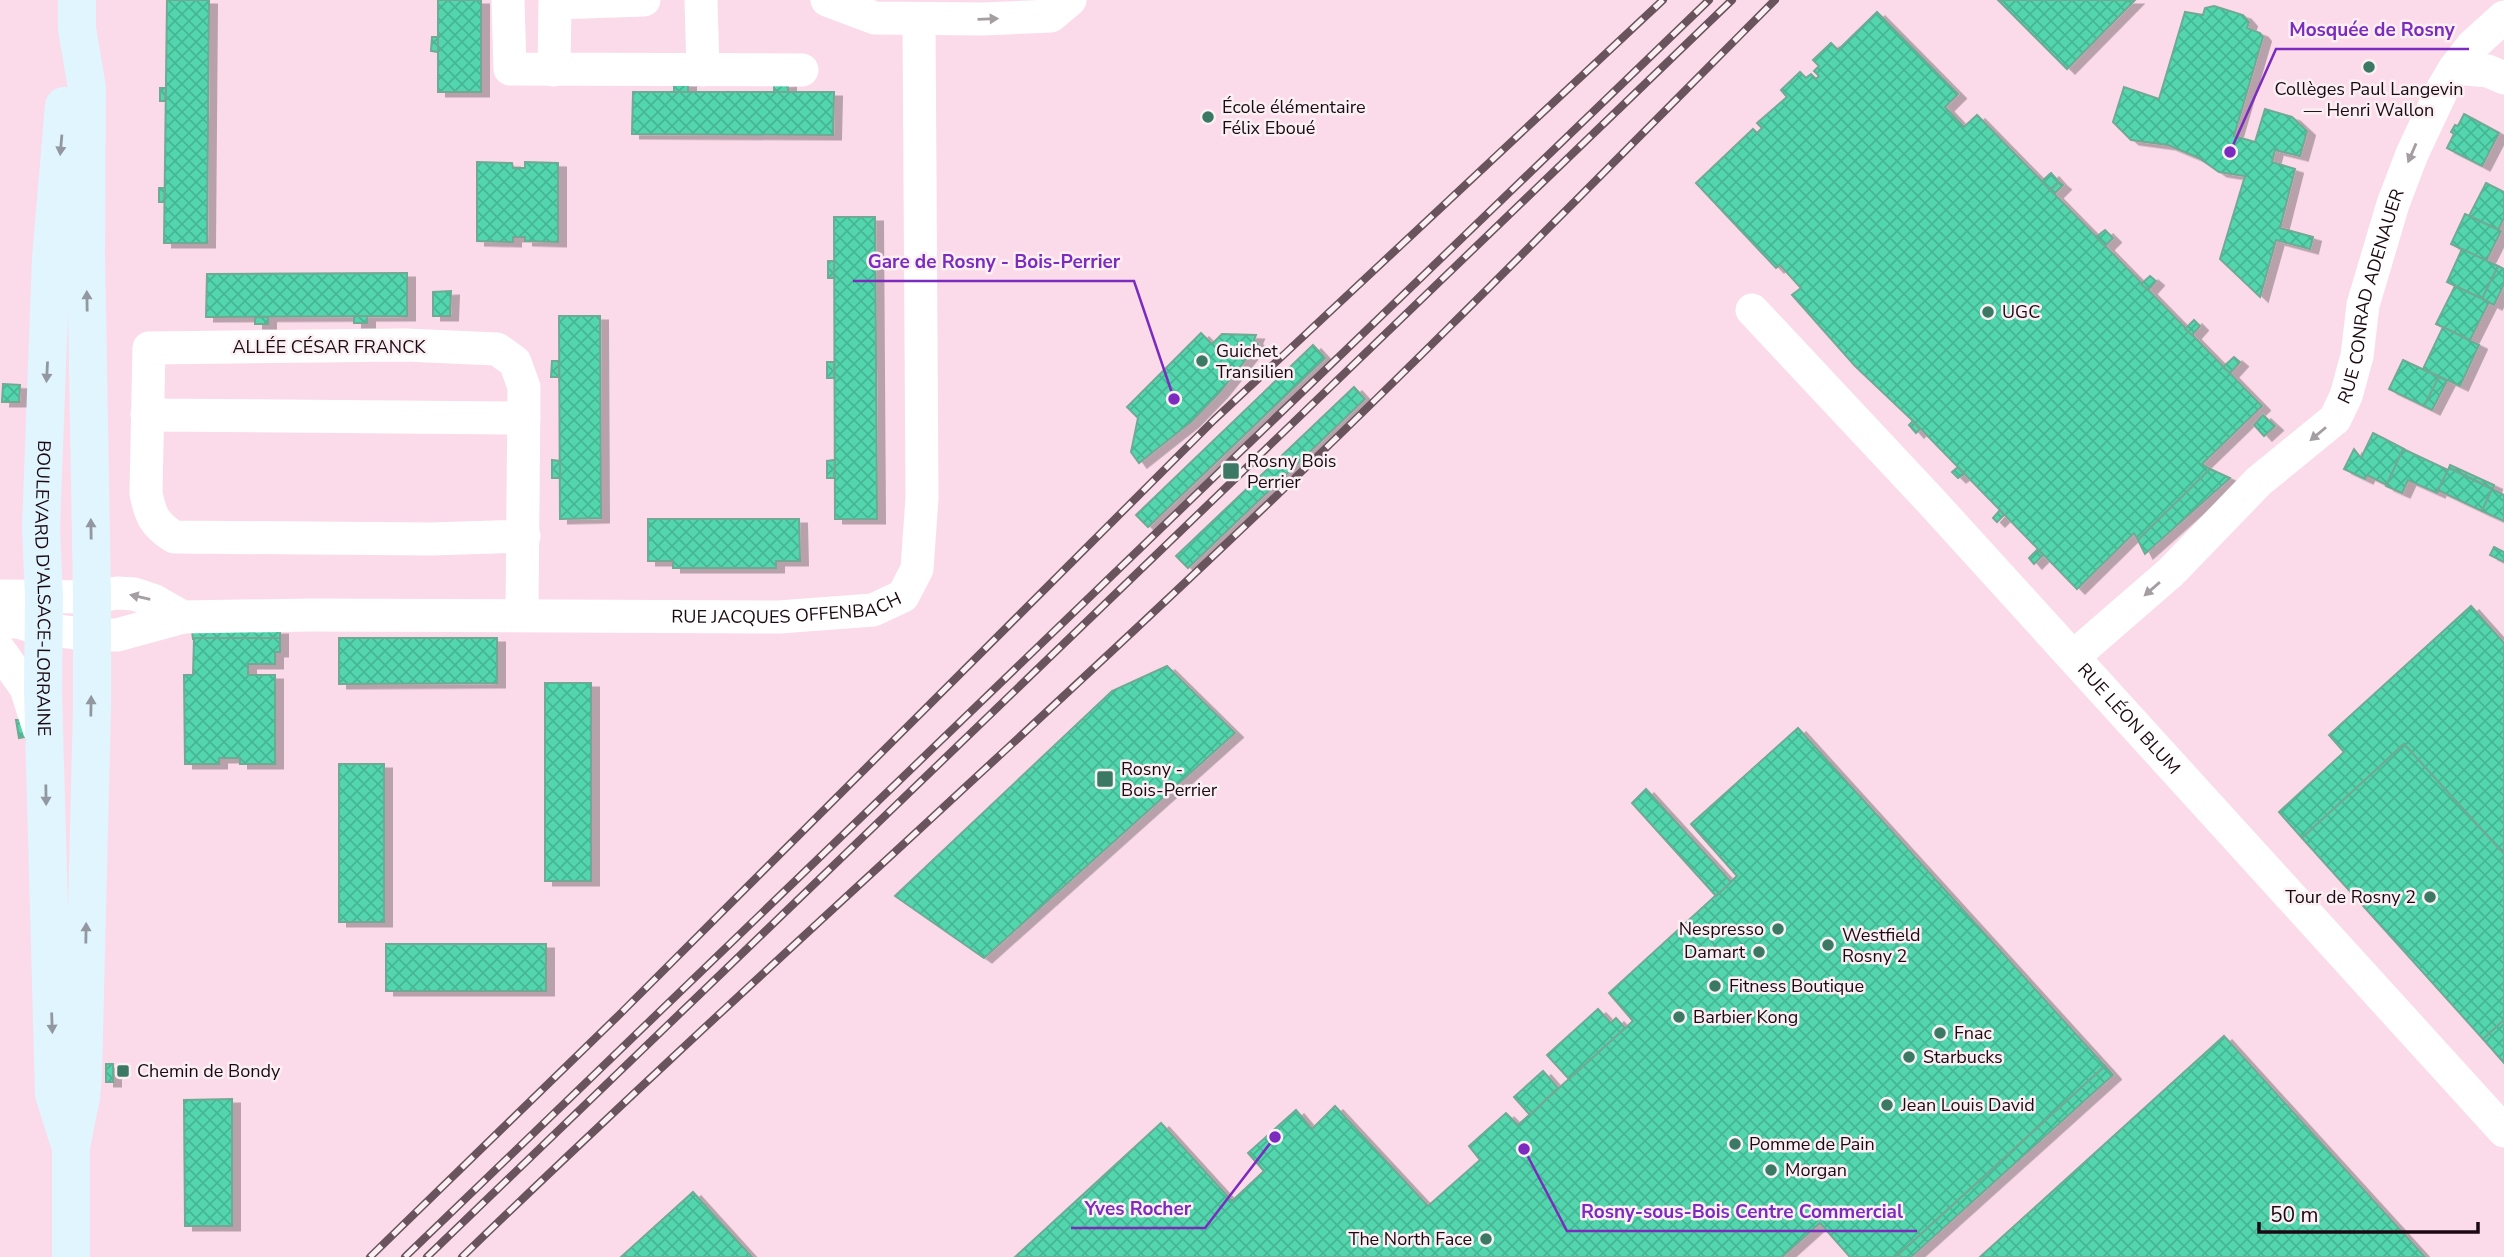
<svg xmlns="http://www.w3.org/2000/svg" width="2504" height="1257" viewBox="0 0 2504 1257" font-family="'Nunito Sans',sans-serif">
	<style>
		.building { fill: url(#building-cross-hatch); stroke: #70a994; stroke-width: 2; filter: url(#shadow) }
		.lines { fill: none; stroke-linecap: round; stroke-linejoin: round }
		.street { stroke: #fff; stroke-width: 33 }
		.secondary { stroke: #e1f5fe; stroke-width: 38 }
		.rail-casing { stroke: #69535d; stroke-width: 8 }
		.rail { stroke: #faeff3; stroke-width: 5; stroke-dasharray: 16; stroke-linecap: butt }
		.oneway { fill: #a49da1 }
		.oneway2 { fill: #9297a0 }
		.poi-dot { fill: #3c7964; stroke: #faeff3; stroke-width: 2.5 }
		.labels { text-anchor: middle; dominant-baseline: central; stroke-width: 5; stroke-linejoin: round; paint-order: stroke }
		.poi-label { font-size: 18px; fill: #1c0a13; stroke: #faeff3; text-anchor: start }
		.street-label { font-size: 18px; fill: #1c0a13; stroke: #faeff3 }
		.leader { fill: none; stroke: #7b2cbf; stroke-width: 2.5 }
		.callout-dot { fill: #7b2cbf; stroke: #faeff3; stroke-width: 2.5 }
		.callout-label { font-size: 19px; text-anchor: middle; font-weight: bold; fill: #7b2cbf; stroke: #faeff3; stroke-width: 5; stroke-linejoin: round; paint-order: stroke }
	</style>
	<defs>
		<pattern id="building-cross-hatch" width="8" height="8" patternUnits="userSpaceOnUse" patternTransform="scale(1.75)"><rect width="8" height="8" fill="#52d6ae"/><path d="M0 0l8 8M0 8l8-8" fill="none" stroke="#47b695"/></pattern>
		<filter id="shadow"><feDropShadow dx="8" dy="4.5" stdDeviation="0" flood-color="#0004"/></filter>
	</defs>
	<rect width="100%" height="100%" fill="#fbdbe9"/>
	<g class="building">
		<polygon points="167,0 209,0 207,243 164,243"/>
		<rect x="438" y="0" width="43" height="92"/>
		<polygon points="1998,0 2135,0 2067,69"/>
		<polygon points="2214,6 2243,15 2249,22 2247,28 2260,33 2263,37 2234,136 2255,142 2265,109 2292,117 2307,131 2300,156 2275,150 2272,162 2295,169 2280,228 2313,237 2310,249 2276,240 2260,297 2220,259 2245,176 2219,172 2199,158 2168,145 2131,140 2113,122 2124,87 2159,99 2185,12 2203,15 2205,8"/>
		<polygon points="1877,12 1958,94 1945,107 1964,127 1977,115 2262,406 2202,464 2210,469 2138,540 2134,533 2077,589 1913,421 1855,366 1792,295 1801,288 1780,265 1776,268 1696,183 1753,129 1757,133 1762,128 1757,123 1787,97 1781,90 1800,72 1806,78 1811,74 1816,79 1819,76 1814,71 1819,66 1813,60 1831,43 1838,50"/>
		<polygon points="432,37 438,37 438,52 431,51"/>
		<rect x="674" y="83" width="14" height="9"/>
		<polygon points="788,83 788,92 774,92 774,84"/>
		<polygon points="160,88 166,88 165,101 160,101"/>
		<polygon points="633,92 834,92 833,135 632,134"/>
		<polygon points="2464,114 2499,133 2482,166 2447,148 2454,134 2451,132 2455,125 2458,126"/>
		<polygon points="477,162 512,163 513,168 525,168 525,162 558,163 558,242 525,241 525,237 513,237 513,242 477,241"/>
		<polygon points="2051,173 2059,182 2050,190 2042,181"/>
		<polygon points="2059,182 2063,185 2054,194 2050,190"/>
		<polygon points="2486,183 2504,192 2504,218 2498,230 2469,216"/>
		<polygon points="159,188 165,188 164,202 159,202"/>
		<polygon points="2465,214 2501,231 2486,261 2451,244"/>
		<polygon points="834,217 875,217 877,519 835,519"/>
		<polygon points="2105,230 2113,238 2105,246 2096,237"/>
		<polygon points="2462,249 2498,266 2482,299 2447,282"/>
		<rect x="828" y="261" width="6" height="17"/>
		<polygon points="2498,266 2504,269 2504,284 2494,305 2482,299"/>
		<polygon points="407,273 407,316 206,317 207,274"/>
		<polygon points="2150,276 2156,281 2148,290 2141,284"/>
		<polygon points="2455,286 2489,302 2470,340 2436,324"/>
		<polygon points="451,291 450,316 433,316 433,292"/>
		<rect x="354" y="316" width="13" height="7"/>
		<polygon points="559,316 600,316 601,518 560,519"/>
		<rect x="255" y="317" width="13" height="7"/>
		<polygon points="2194,320 2200,326 2192,335 2185,329"/>
		<polygon points="2443,327 2479,345 2460,386 2423,369"/>
		<polygon points="1201,333 1212,344 1222,334 1256,335 1254,340 1258,344 1220,392 1191,422 1139,463 1131,452 1138,418 1127,407"/>
		<polygon points="1313,345 1325,358 1148,527 1136,515"/>
		<polygon points="2234,357 2240,362 2230,373 2223,367"/>
		<polygon points="2403,360 2439,377 2424,406 2389,389"/>
		<polygon points="552,361 559,361 559,377 551,377"/>
		<rect x="827" y="362" width="7" height="16"/>
		<polygon points="2439,377 2447,381 2432,410 2424,406"/>
		<polygon points="3,384 20,385 19,402 2,402"/>
		<polygon points="1354,387 1365,399 1188,568 1176,556"/>
		<polygon points="2263,415 2275,426 2264,436 2254,425"/>
		<polygon points="1913,421 1920,429 1916,433 1909,425"/>
		<polygon points="2373,433 2404,449 2387,485 2367,475 2365,479 2344,469 2354,449 2361,458"/>
		<polygon points="2403,449 2448,470 2437,493 2408,480 2402,493 2386,486"/>
		<polygon points="552,460 560,461 560,478 552,478"/>
		<polygon points="835,460 834,478 827,478 827,461"/>
		<polygon points="2450,465 2494,485 2493,489 2449,468"/>
		<polygon points="1958,467 1964,474 1958,478 1952,472"/>
		<polygon points="2449,468 2492,489 2482,511 2438,490"/>
		<polygon points="2210,469 2230,478 2145,554 2138,540"/>
		<polygon points="2492,489 2504,495 2504,521 2482,511"/>
		<polygon points="2000,510 2004,515 1997,522 1993,518"/>
		<polygon points="648,519 799,519 800,561 776,561 776,568 673,568 673,561 648,561"/>
		<polygon points="2494,547 2504,552 2504,562 2490,555"/>
		<polygon points="2038,549 2043,555 2034,564 2029,558"/>
		<polygon points="2471,606 2504,643 2504,854 2404,744 2302,838 2279,812 2344,752 2329,735"/>
		<polygon points="280,630 280,638 193,639 192,631"/>
		<polygon points="194,638 280,638 280,652 275,652 275,664 248,664 248,675 275,675 275,764 240,764 240,758 219,758 219,764 185,764 184,675 193,675"/>
		<polygon points="339,638 497,638 497,683 339,684"/>
		<polygon points="1167,666 1235,733 984,958 895,896 1112,691"/>
		<rect x="545" y="683" width="46" height="198"/>
		<polygon points="16,720 23,720 25,737 19,738"/>
		<polygon points="1798,728 2105,1066 1896,1257 1850,1257 1820,1223 1782,1257 1015,1257 1161,1123 1232,1201 1264,1171 1248,1153 1296,1110 1312,1129 1335,1106 1428,1206 1480,1160 1469,1146 1506,1113 1518,1125 1633,1021 1609,993 1737,876 1691,824"/>
		<polygon points="2404,744 2504,854 2504,1020 2483,1039 2302,838"/>
		<rect x="339" y="764" width="45" height="158"/>
		<polygon points="1646,789 1731,882 1716,896 1632,803"/>
		<rect x="386" y="944" width="160" height="47"/>
		<polygon points="1598,1009 1611,1023 1616,1018 1625,1028 1569,1079 1547,1055"/>
		<polygon points="2504,1020 2504,1063 2483,1039"/>
		<polygon points="2224,1036 2425,1257 1980,1257"/>
		<rect x="106" y="1064" width="7" height="18"/>
		<polygon points="2105,1066 2113,1075 1911,1257 1901,1257 1898,1255"/>
		<polygon points="1543,1071 1558,1088 1530,1115 1514,1097"/>
		<polygon points="232,1099 232,1226 185,1226 184,1100"/>
		<polygon points="693,1192 752,1257 621,1257"/>
	</g>
	<g class="lines">
		<g class="street">
			<polyline points="508,0 510,69 802,70"/>
			<polyline points="701,0 703,70"/>
			<polyline points="827,0 875,18 983,19 1051,16 1070,0"/>
			<polyline points="2455,68 2488,71 2504,78"/>
			<polyline points="554,70 555,3 644,0"/>
			<path id="s1" d="M1752,310L1930,500L2504,1131"/>
			<polyline points="147,415 524,418"/>
			<polyline points="0,596 92,597 117,593 134,594 155,601 183,617"/>
			<path d="M522,615L524,387L515,362L497,349L405,345L149,348L146,493C150,515 154,524 174,537L431,539L524,536"/>
			<path id="s2" d="M0,622H18L43,629L91,635H117L183,617L311,615L779,617L873,610L903,596L917,569L922,498L919,19"/>
			<polyline points="0,651 26,688 39,729"/>
			<path id="s3" d="M2073,657L2171,572L2259,481L2335,419L2346,396L2357,356L2363,305L2393,204L2412,154L2443,88L2455,68L2472,46L2504,17"/>
		</g>
		<g class="secondary">
			<path id="s4" d="M64,106L51,258L41,528L44,597L43,690L54,1094L70,1145"/>
			<polyline points="71,1257 71,1147 81,1097 83,1073 92,707 92,597 86,253 87,88 77,29 77,0"/>
		</g>
		<defs>
			<g id="rail">
				<polyline points="370,1257 619,1015 1214,420 1663,0"/>
				<polyline points="405,1257 1709,0"/>
				<polyline points="427,1257 1732,0"/>
				<path d="M462,1257C707,1020 962,794 1210,559C1403,377 1588,188 1775,0"/>
			</g>
		</defs>
		<use href="#rail" class="rail-casing"/>
		<use href="#rail" class="rail"/>
	</g>
	<defs><path id="oneway-solid" d="M-6-.8H1V-3.2L6.5 0L1 3.2V.8H-6Z" transform="scale(1.75)"/></defs>
	<g class="oneway">
		<use href="#oneway-solid" transform="translate(988 19) rotate(-2)"/>
		<use href="#oneway-solid" transform="translate(2412 153) rotate(113)"/>
		<use href="#oneway-solid" transform="translate(2318 434) rotate(140)"/>
		<use href="#oneway-solid" transform="translate(2152 589) rotate(139)"/>
		<use href="#oneway-solid" transform="translate(140 597) rotate(-167)"/>
	</g>
	<g class="oneway2">
		<use href="#oneway-solid" transform="translate(61 145) rotate(95)"/>
		<use href="#oneway-solid" transform="translate(87 301) rotate(-91)"/>
		<use href="#oneway-solid" transform="translate(47 372) rotate(93)"/>
		<use href="#oneway-solid" transform="translate(91 529) rotate(-91)"/>
		<use href="#oneway-solid" transform="translate(91 706) rotate(-89)"/>
		<use href="#oneway-solid" transform="translate(46 795) rotate(89)"/>
		<use href="#oneway-solid" transform="translate(86 933) rotate(-89)"/>
		<use href="#oneway-solid" transform="translate(52 1023) rotate(88)"/>
	</g>
	<g class="poi-dot">
		<circle cx="2369" cy="67" r="7"/>
		<circle cx="1208" cy="117" r="7"/>
		<circle cx="1988" cy="312" r="7"/>
		<circle cx="1202" cy="361" r="7"/>
		<rect x="1222" y="462" width="18" height="18" rx="3.5"/>
		<rect x="1096" y="770" width="18" height="18" rx="3.5"/>
		<circle cx="2430" cy="897" r="7"/>
		<circle cx="1778" cy="929" r="7"/>
		<circle cx="1828" cy="945" r="7"/>
		<circle cx="1759" cy="952" r="7"/>
		<circle cx="1715" cy="986" r="7"/>
		<circle cx="1679" cy="1017" r="7"/>
		<circle cx="1940" cy="1033" r="7"/>
		<circle cx="1909" cy="1057" r="7"/>
		<rect x="116" y="1064" width="14" height="14" rx="3.5"/>
		<circle cx="1887" cy="1105" r="7"/>
		<circle cx="1735" cy="1144" r="7"/>
		<circle cx="1771" cy="1170" r="7"/>
		<circle cx="1486" cy="1239" r="7"/>
	</g>
	<g class="labels">
		<g class="poi-label">
			<text x="2369" y="89" text-anchor="middle">Collèges Paul Langevin<tspan x="2369" dy="21">— Henri Wallon</tspan></text>
			<text x="1222" y="107">École élémentaire<tspan x="1222" dy="21">Félix Eboué</tspan></text>
			<text x="2002" y="312">UGC</text>
			<text x="1216" y="351">Guichet<tspan x="1216" dy="21">Transilien</tspan></text>
			<text x="1247" y="461">Rosny Bois<tspan x="1247" dy="21">Perrier</tspan></text>
			<text x="1121" y="769">Rosny -<tspan x="1121" dy="21">Bois-Perrier</tspan></text>
			<text x="2416" y="897" text-anchor="end">Tour de Rosny 2</text>
			<text x="1764" y="929" text-anchor="end">Nespresso</text>
			<text x="1842" y="935">Westfield<tspan x="1842" dy="21">Rosny 2</tspan></text>
			<text x="1745" y="952" text-anchor="end">Damart</text>
			<text x="1729" y="986">Fitness Boutique</text>
			<text x="1693" y="1017">Barbier Kong</text>
			<text x="1954" y="1033">Fnac</text>
			<text x="1923" y="1057">Starbucks</text>
			<text x="137" y="1071">Chemin de Bondy</text>
			<text x="1901" y="1105">Jean Louis David</text>
			<text x="1749" y="1144">Pomme de Pain</text>
			<text x="1785" y="1170">Morgan</text>
			<text x="1472" y="1239" text-anchor="end">The North Face</text>
		</g>
		<g class="street-label">
			<text stroke="none"><textPath href="#s3" startOffset="483">RUE CONRAD ADENAUER</textPath></text>
			<text x="329" y="347">ALLÉE CÉSAR FRANCK</text>
			<text stroke="none"><textPath href="#s4" startOffset="483">BOULEVARD D'ALSACE-LORRAINE</textPath></text>
			<text stroke="none"><textPath href="#s2" startOffset="791">RUE JACQUES OFFENBACH</textPath></text>
			<text stroke="none"><textPath href="#s1" startOffset="556">RUE LÉON BLUM</textPath></text>
		</g>
	</g>
	<path class="leader" d="M2230 152L2276 49H2469M1174 399L1134 281H853M1275 1137L1205 1228H1071M1524 1149L1567 1231H1917"/>
	<g class="callout-dot">
		<circle cx="2230" cy="152" r="7"/>
		<circle cx="1174" cy="399" r="7"/>
		<circle cx="1275" cy="1137" r="7"/>
		<circle cx="1524" cy="1149" r="7"/>
	</g>
	<g class="callout-label">
		<text x="2372" y="36">Mosquée de Rosny</text>
		<text x="994" y="268">Gare de Rosny - Bois-Perrier</text>
		<text x="1138" y="1215">Yves Rocher</text>
		<text x="1742" y="1218">Rosny-sous-Bois Centre Commercial</text>
	</g>
	<path d="M2259 1222v10h219v-10" fill="none" stroke="#1c0a13" stroke-width="3.5"/>
	<text x="2270" y="1222" font-size="21" fill="#1c0a13" stroke="#faeff3" stroke-width="5" paint-order="stroke">50 m</text>
</svg>
